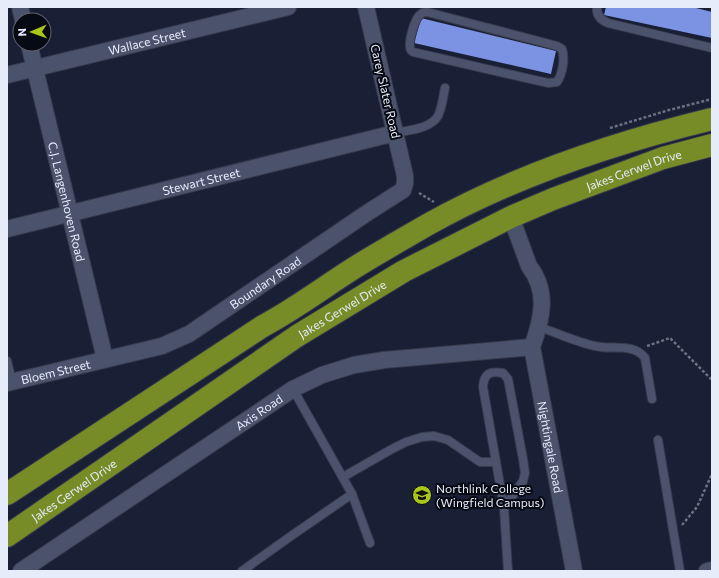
<svg xmlns="http://www.w3.org/2000/svg" width="719" height="578" viewBox="0 0 719 578" font-family="Commissioner,sans-serif">
	<style>
		.building { fill: #7c93e4 }
		.lines { fill: none; stroke-linecap: round; stroke-linejoin: round }
		.lane-casing { stroke: #373a4c; stroke-width: 10 }
		.street-casing { stroke: #373a4c; stroke-width: 18 }
		.highway-casing { stroke: #373a4c; stroke-width: 24 }
		.path { stroke: #6b7083; stroke-width: 2.5; stroke-dasharray: 3 2; stroke-linecap: butt }
		.lane { stroke: #4b536c; stroke-width: 8 }
		.street { stroke: #4b536c; stroke-width: 16 }
		.highway { stroke: #778b27; stroke-width: 22 }
		.labels { text-anchor: middle; dominant-baseline: central; stroke-width: 4; stroke-linejoin: round; paint-order: stroke }
		.street-label { font-size: 12px; fill: #e7ecfb; stroke: #070913 }
		.poi-label { font-size: 12px; fill: #e7ecfb; stroke: #070913; text-anchor: start }
	</style>
	<rect width="100%" height="100%" fill="#191f34"/>
	<g class="building">
		<polygon points="606,7 692,7 712,12 712,38 604,15"/>
		<polygon points="421,18 556,51 551,74 414,43"/>
	</g>
	<g class="lines">
		<defs>
			<g id="lane">
				<path d="M597,7C596,15 601,20 608,23L712,48"/>
				<path d="M427,12L557,46L562,49C565,58 563,73 557,82L548,83L413,52C411,50 410,50 410,47C409,40 415,17 421,14C423,12 425,12 427,12Z"/>
				<path d="M395,133C409,130 430,129 438,116C442,108 443,97 445,88"/>
				<path d="M539,327C558,333 582,345 601,347C616,349 635,344 645,358L652,399"/>
				<polyline points="7,361 12,382"/>
				<polyline points="293,389 352,494 370,543"/>
				<polyline points="658,440 680,571"/>
				<polyline points="343,477 392,449 406,442 422,437 434,436 448,440 480,462 496,462"/>
				<path d="M504,508L523,481L525,473L523,459L508,379L503,373C490,371 484,373 483,387L504,508L508,571"/>
				<polyline points="242,571 291,536 352,494"/>
			</g>
			<g id="street">
				<polyline points="20,7 23,20"/>
				<path id="s1" d="M29,44L105,359"/>
				<path id="s2" d="M7,75L288,7"/>
				<path id="s3" d="M511,217L529,266C549,292 542,319 532,347L574,571"/>
				<path id="s4" d="M7,229L395,133"/>
				<path id="s5" d="M7,383L162,346L189,334L367,213L403,190L405,183V176L366,7"/>
				<path id="s6" d="M21,571L293,389L322,375L354,365L384,360L532,347"/>
				<polyline points="707,571 712,570"/>
			</g>
			<g id="highway">
				<path d="M7,494L263,326C295,309 324,287 354,268C378,253 403,239 427,225C516,175 613,143 712,119"/>
				<path id="s7" d="M7,536L297,336L404,271L511,217L553,199L663,158L712,145"/>
			</g>
		</defs>
		<use href="#lane" class="lane-casing"/>
		<use href="#street" class="street-casing"/>
		<use href="#highway" class="highway-casing"/>
		<g class="path">
			<polyline points="610,128 669,110 712,99"/>
			<polyline points="419,193 434,202"/>
			<polyline points="647,346 670,338 712,380"/>
			<polyline points="682,525 697,507 712,474"/>
		</g>
		<use href="#lane" class="lane"/>
		<use href="#street" class="street"/>
		<use href="#highway" class="highway"/>
	</g>
	<defs>
		<symbol id="university-disc" viewBox="-11 -11 22 22"><circle r="9.5" fill="#aac719" stroke="#070913"/><path d="M0-5L7-2L0 1L-7-2ZM-4 1L0 2.5L4 1V4Q0 6-4 4Z" fill="#111"/></symbol>
	</defs>
	<g fill-rule="evenodd">
		<use href="#university-disc" x="411" y="484" width="22" height="22"/>
	</g>
	<g class="labels">
		<g class="street-label">
			<text stroke="none"><textPath href="#s2" startOffset="144">Wallace Street</textPath></text>
			<text transform="translate(386 91) rotate(77)">Carey Slater Road</text>
			<text stroke="none"><textPath href="#s7" startOffset="729">Jakes Gerwel Drive</textPath></text>
			<text stroke="none"><textPath href="#s4" startOffset="200">Stewart Street</textPath></text>
			<text stroke="none"><textPath href="#s1" startOffset="162">C.J. Langenhoven Road</textPath></text>
			<text stroke="none"><textPath href="#s5" startOffset="281">Boundary Road</textPath></text>
			<text stroke="none"><textPath href="#s7" startOffset="405">Jakes Gerwel Drive</textPath></text>
			<text stroke="none"><textPath href="#s5" startOffset="50">Bloem Street</textPath></text>
			<text stroke="none"><textPath href="#s6" startOffset="286">Axis Road</textPath></text>
			<text stroke="none"><textPath href="#s3" startOffset="239">Nightingale Road</textPath></text>
			<text stroke="none"><textPath href="#s7" startOffset="81">Jakes Gerwel Drive</textPath></text>
		</g>
		<g class="poi-label">
			<text x="436" y="488">Northlink College<tspan x="436" dy="14">(Wingfield Campus)</tspan></text>
		</g>
	</g>
	<rect width="719" height="578" fill="none" stroke="#e7ecfb" stroke-width="16"/>
	<g transform="translate(32 32) rotate(268)"><circle r="19" fill="#070913" stroke="#616470"/>
	<path d="M0-3L7 15L0 10L-7 15Z" fill="#aac719"/>
	<text y="-6" font-size="11" font-weight="bold" text-anchor="middle" fill="#e7ecfb">N</text>
	</g>
</svg>
